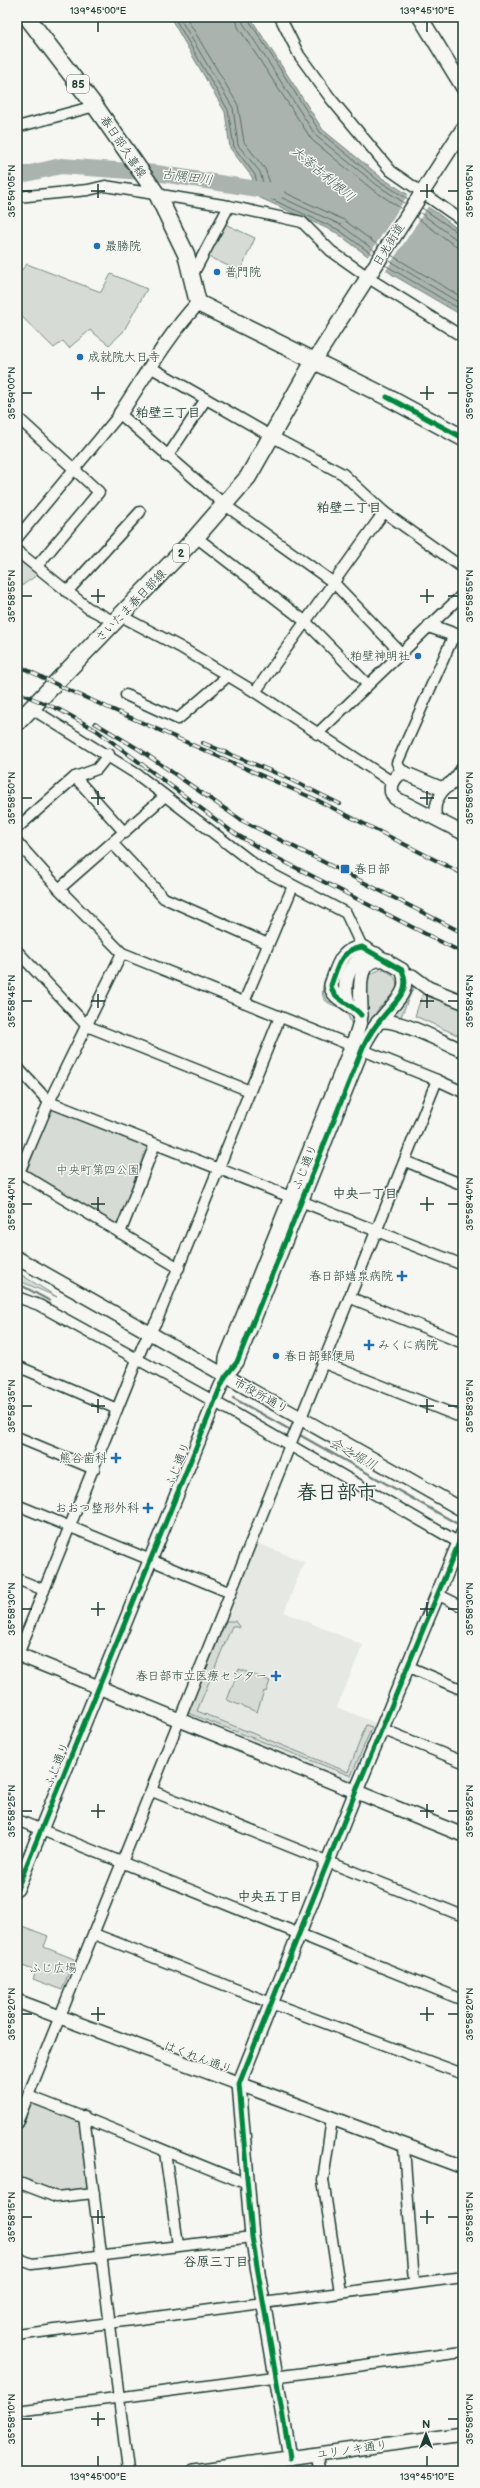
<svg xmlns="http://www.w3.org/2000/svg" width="480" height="2488" viewBox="0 0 480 2488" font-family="'Balsamiq Sans','Klee One',sans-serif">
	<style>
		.built { fill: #e6e8e4 }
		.green { fill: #d6dbd6; stroke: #7a8c85 }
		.water { fill: #aab3ae; stroke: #72847d }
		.pier { fill: #f6f6f2 }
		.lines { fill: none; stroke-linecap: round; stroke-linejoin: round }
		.shore { stroke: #576c65; stroke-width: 1 }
		.stream { stroke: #72847d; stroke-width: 2.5 }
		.river { stroke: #aab3ae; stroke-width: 16 }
		.minor-casing { stroke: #1f3d34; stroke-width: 13 }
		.tertiary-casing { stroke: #1f3d34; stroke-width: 16 }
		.secondary-casing { stroke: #1f3d34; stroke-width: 17 }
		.primary-casing { stroke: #1f3d34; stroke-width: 19 }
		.minor { stroke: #f6f6f2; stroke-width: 10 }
		.tertiary { stroke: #f6f6f2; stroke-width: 13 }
		.secondary { stroke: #f6f6f2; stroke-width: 14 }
		.primary { stroke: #f6f6f2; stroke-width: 16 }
		.rail-casing { stroke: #1f3d34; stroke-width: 4 }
		.rail { stroke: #f6f6f2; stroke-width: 2.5; stroke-dasharray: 8; stroke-linecap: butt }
		.cycleway-casing { stroke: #f6f6f2; stroke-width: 8 }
		.cycleway { stroke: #00873e; stroke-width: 5 }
		.ticks { fill: none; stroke: #1f3d34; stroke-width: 1.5 }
		.poi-dot { fill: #1f6fb2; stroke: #f6f6f2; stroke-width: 1.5 }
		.labels { text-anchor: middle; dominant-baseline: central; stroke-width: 3; stroke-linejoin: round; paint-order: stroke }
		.shield { fill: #f6f6f2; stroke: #60746d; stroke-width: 1 }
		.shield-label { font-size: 11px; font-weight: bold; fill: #1f3d34 }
		.street-label { font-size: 12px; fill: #1f3d34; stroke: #f6f6f2 }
		.poi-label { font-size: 12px; fill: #1f3d34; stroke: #f6f6f2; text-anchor: start }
		.park-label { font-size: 12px; fill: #445d54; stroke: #f6f6f2 }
		.water-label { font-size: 13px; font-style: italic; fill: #425a52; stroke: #f6f6f2 }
		.neighbourhood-label { font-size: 13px; font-weight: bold; fill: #1f3d34; stroke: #f6f6f2 }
		.town-label { font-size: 20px; font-weight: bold; fill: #1f3d34; stroke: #f6f6f2 }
		.neatline { fill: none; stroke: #1f3d34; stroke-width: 1.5 }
		.ticks-label { font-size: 10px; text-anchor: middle; fill: #1f3d34 }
	</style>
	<rect width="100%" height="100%" fill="#f6f6f2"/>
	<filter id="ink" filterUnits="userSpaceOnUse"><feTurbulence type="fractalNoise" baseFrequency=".025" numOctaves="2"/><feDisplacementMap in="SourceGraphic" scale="8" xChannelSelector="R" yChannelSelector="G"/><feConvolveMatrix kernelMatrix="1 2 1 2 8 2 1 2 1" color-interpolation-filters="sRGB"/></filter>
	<g filter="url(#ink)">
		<polygon class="built" points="257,1543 304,1562 284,1612 363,1645 337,1707 378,1724 353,1786 185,1717"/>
		<g class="green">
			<polygon points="223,223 255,238 237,278 229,274 231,267 206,256"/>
			<polygon points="27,264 101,292 111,274 147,289 123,332 109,345 90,330 69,348 63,341 54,348 17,312 17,275"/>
			<polygon points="17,557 40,573 17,589"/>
			<path d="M381,969C394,973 399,980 396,993L379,1008L364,1031L367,976Z"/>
			<path d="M325,978L327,979L323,993L328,1001L348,1008L354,1022L353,1028L346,1010C325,1002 318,1002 325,978Z"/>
			<polygon points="412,985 414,986 400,1019 392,1017 404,1004"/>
			<polygon points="427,993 463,1008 463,1032 457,1035 415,1016 422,995"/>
			<polygon points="52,1106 151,1148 119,1230 26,1173"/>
			<polygon points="17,1272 57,1297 17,1280"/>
			<polygon points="226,1621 235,1621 240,1628 232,1626 197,1711 348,1772 366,1725 372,1727 351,1776 188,1713"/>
			<polygon points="239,1669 270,1681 266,1692 264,1691 257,1712 227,1700"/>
			<polygon points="17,1924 48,1936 44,1947 74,1959 62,1990 33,1979 36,1971 17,1964"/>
			<polygon points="30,2100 81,2118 91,2190 56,2193 17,2178 17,2132"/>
		</g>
		<polygon class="water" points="170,17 250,17 323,130 382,178 437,213 463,233 463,316 393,275 337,233 256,196 252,177 230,148 225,112"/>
		<polygon class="pier" points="409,193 429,205 385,272 367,258"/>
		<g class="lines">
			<g class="shore">
				<polyline points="174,17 228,110 234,147 255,175 260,194 339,230 373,255"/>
				<polyline points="179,17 233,108 238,145 260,172 265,190 341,225 375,251"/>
				<polyline points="186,17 238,105 244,142 265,169 271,186 344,220 379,246"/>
				<polyline points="236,17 238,27 312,140 373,190 402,209"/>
				<polyline points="242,17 243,23 316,136 377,185 406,204"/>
				<polyline points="247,17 320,132 379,181 408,199"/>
				<polyline points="422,208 463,236"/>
				<polyline points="419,212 456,239 463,241"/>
				<polyline points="416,217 454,245 463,247"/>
				<polyline points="391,255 463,298"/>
				<polyline points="388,260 463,305"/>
				<polyline points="385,265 463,311"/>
			</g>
			<g class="stream">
				<polyline points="17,1283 50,1301"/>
				<polyline points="233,1398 294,1432"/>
				<polyline points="298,1434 463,1527"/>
			</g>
			<polyline class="river" points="17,176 61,166 156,173 276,192"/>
			<defs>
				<g id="minor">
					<polyline points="280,17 299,55 331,99 391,171 463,221"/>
					<polyline points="17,127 95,106"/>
					<polyline points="17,197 88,190 105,186 229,206"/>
					<polyline points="192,276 229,206 302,222 331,251 375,282 463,337"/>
					<polyline points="150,367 271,436 343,474 384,512 463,568"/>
					<polyline points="17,417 99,492 37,566"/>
					<polyline points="167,457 206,399"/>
					<polyline points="196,537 306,622 367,684"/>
					<polyline points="17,538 120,414 225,505 334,583 401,653"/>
					<polyline points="17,551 88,608 115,622"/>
					<polyline points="67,592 140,512"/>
					<polyline points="121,616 180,647 255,692 392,782"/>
					<polyline points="255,692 384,512"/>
					<polyline points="126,695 178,719 228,676"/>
					<polyline points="32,709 138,775 258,867 346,913 362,947"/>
					<polyline points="317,734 463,594"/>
					<polyline points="402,772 397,763 454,635"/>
					<polyline points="75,777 125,833"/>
					<path d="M437,820C433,806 437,798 446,788"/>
					<polyline points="17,828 75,777 97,769 109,754"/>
					<polyline points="17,842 59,889 122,953 437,1080 463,1092"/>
					<polyline points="113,844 164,898 268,944"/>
					<polyline points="59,889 165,796"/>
					<polyline points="17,951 87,1026 250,1091"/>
					<polyline points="244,1002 293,886"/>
					<polyline points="17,1067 49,1102 463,1265"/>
					<polyline points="405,1161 463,1185"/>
					<polyline points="17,1171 179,1268"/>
					<polyline points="17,1177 49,1102 122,953"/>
					<polyline points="120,1233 155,1144"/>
					<polyline points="17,1297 39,1305 215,1402 463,1545"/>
					<polyline points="351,1298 463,1343"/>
					<polyline points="324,1363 463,1418"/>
					<polyline points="17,1366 117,1409"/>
					<polyline points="17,1437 94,1469"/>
					<polyline points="17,1505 231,1593"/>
					<polyline points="17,1579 44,1590"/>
					<polyline points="437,1594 463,1607"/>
					<polyline points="17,1657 143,1345 157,1320 280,1017"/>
					<polyline points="407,1666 463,1690"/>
					<polyline points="382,1729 463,1762"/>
					<polyline points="152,1791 463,1916"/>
					<polyline points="17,1820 463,2000"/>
					<polyline points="94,1934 271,2003 463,2074"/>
					<path d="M28,2096C101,2123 173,2155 245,2183"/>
					<polyline points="84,2116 128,2471"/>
					<polyline points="332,2119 323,2180 340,2292"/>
					<polyline points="17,2123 437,1080"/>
					<polyline points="404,2147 414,2282"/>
					<polyline points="165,2152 178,2245"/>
					<polyline points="17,2182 56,2197 94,2193"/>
					<polyline points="17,2258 32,2264 252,2237"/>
					<polyline points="17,2335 463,2277"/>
					<polyline points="17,2411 463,2352"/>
					<polyline points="317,2454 319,2471"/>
				</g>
				<g id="tertiary">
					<path d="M120,414C145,376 167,337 198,303"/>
					<polyline points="430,626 463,638"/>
					<path d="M463,769C457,778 451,787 440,788L402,772C393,778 387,789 395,798L463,833"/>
					<polyline points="405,976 412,976 428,988 463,1002"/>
					<path d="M348,1003C341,979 350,958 376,954"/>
					<path d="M378,1022C394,1016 442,1042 459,1049H463"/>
					<polyline points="17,1258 463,1510"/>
					<path d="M225,1377L226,1358L356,1035C358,1028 361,1021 361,1014C362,993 352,956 387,960"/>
					<polyline points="17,1654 463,1835"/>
					<path d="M17,1889L220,1388L225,1377L237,1362L363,1047C368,1037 374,1027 382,1018C394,1002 412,992 402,970L362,947C340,950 338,966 331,985C331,999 353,1004 361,1015"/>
					<polyline points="17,2001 463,2167"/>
					<polyline points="290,2458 252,2237 239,2084 356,1791 463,1533"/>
					<polyline points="194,2471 463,2434"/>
				</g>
				<g id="secondary">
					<polyline points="420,17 463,87"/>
					<polyline points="314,361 463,129"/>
				</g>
				<g id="primary">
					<polyline points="27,17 95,106 158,196 186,254 198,303 387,397 463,438"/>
					<polyline points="17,723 196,537 248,477 314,361"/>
				</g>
			</defs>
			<use href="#minor" class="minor-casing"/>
			<use href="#tertiary" class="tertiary-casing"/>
			<use href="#secondary" class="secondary-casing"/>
			<use href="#primary" class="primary-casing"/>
			<use href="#minor" class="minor"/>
			<use href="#tertiary" class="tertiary"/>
			<use href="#secondary" class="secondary"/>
			<use href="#primary" class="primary"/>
			<defs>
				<g id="rail">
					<polyline points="17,665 66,689 317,800 463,874"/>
					<polyline points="17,692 60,710 96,730 234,833 273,856 463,953"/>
					<polyline points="95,723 140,750 241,820 463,933"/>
					<polyline points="203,743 283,776 340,804"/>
				</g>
			</defs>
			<use href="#rail" class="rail-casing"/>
			<use href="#rail" class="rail"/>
			<defs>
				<g id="cycleway">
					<polyline points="387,397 463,438"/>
					<path d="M17,1889L220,1388L225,1377L237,1362L363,1047C368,1037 374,1027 382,1018C394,1002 412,992 402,970L362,947C340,950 338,966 331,985C331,999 353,1004 361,1015"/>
					<polyline points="290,2458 252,2237 239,2084 356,1791 463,1533"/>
				</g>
			</defs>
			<use href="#cycleway" class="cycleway-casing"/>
			<use href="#cycleway" class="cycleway"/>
		</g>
	</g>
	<path class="ticks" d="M98,22V32M427,22V32M98,184V198M427,184V198M22,191H32M91,191H105M420,191H434M448,191H458M98,386V400M427,386V400M22,393H32M91,393H105M420,393H434M448,393H458M98,589V603M427,589V603M22,596H32M91,596H105M420,596H434M448,596H458M98,791V805M427,791V805M22,798H32M91,798H105M420,798H434M448,798H458M98,994V1008M427,994V1008M22,1001H32M91,1001H105M420,1001H434M448,1001H458M98,1197V1211M427,1197V1211M22,1204H32M91,1204H105M420,1204H434M448,1204H458M98,1399V1413M427,1399V1413M22,1406H32M91,1406H105M420,1406H434M448,1406H458M98,1602V1616M427,1602V1616M22,1609H32M91,1609H105M420,1609H434M448,1609H458M98,1804V1818M427,1804V1818M22,1811H32M91,1811H105M420,1811H434M448,1811H458M98,2007V2021M427,2007V2021M22,2014H32M91,2014H105M420,2014H434M448,2014H458M98,2210V2224M427,2210V2224M22,2217H32M91,2217H105M420,2217H434M448,2217H458M98,2412V2426M22,2419H32M91,2419H105M448,2419H458M98,2456V2466M427,2456V2466"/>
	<g class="poi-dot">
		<circle cx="97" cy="246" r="4"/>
		<circle cx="217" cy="272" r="4"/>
		<circle cx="80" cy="357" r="4"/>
		<circle cx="418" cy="656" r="4"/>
		<rect x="340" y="864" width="10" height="10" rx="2"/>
		<path d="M400 1270h4v4h4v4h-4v4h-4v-4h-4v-4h4z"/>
		<path d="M367 1339h4v4h4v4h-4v4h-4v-4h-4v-4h4z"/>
		<circle cx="276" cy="1356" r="4"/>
		<path d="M114 1452h4v4h4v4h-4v4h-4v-4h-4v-4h4z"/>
		<path d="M146 1502h4v4h4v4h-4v4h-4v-4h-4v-4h4z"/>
		<path d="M274 1670h4v4h4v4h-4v4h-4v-4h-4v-4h4z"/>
	</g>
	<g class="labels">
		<g class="shield">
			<rect x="67" y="75" width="22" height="18" rx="3"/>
			<rect x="173" y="544" width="16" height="18" rx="3"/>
		</g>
		<g class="shield-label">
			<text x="78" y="84">85</text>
			<text x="181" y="553">2</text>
		</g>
		<g class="street-label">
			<text transform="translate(123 147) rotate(56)">春日部久喜線</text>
			<text transform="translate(389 245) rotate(-58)">日光街道</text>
			<text transform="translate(131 606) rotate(-46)">さいたま春日部線</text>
			<text transform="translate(305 1167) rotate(-68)">ふじ通り</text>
			<text transform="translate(261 1396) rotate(29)">市役所通り</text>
			<text transform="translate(178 1465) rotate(-68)">ふじ通り</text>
			<text transform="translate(57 1765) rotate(-68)">ふじ通り</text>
			<text transform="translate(198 2058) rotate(20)">はくれん通り</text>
			<text transform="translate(352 2450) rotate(-8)">ユリノキ通り</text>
		</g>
		<g class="poi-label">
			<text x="105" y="246">最勝院</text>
			<text x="225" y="272">普門院</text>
			<text x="88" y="357">成就院大日寺</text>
			<text x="410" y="656" text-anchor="end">粕壁神明社</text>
			<text x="354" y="869">春日部</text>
			<text x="393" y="1276" text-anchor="end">春日部嬉泉病院</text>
			<text x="378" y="1345">みくに病院</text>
			<text x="284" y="1356">春日部郵便局</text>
			<text x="107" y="1458" text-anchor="end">熊谷歯科</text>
			<text x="139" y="1508" text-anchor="end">おおつ整形外科</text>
			<text x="267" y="1676" text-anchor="end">春日部市立医療センター</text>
		</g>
		<g class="park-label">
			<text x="98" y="1170">中央町第四公園</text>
			<text x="53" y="1968">ふじ広場</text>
		</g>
		<g class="water-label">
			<text transform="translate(323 174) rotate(40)">大落古利根川</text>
			<text transform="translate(187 177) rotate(8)">古隅田川</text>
			<text transform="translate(353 1454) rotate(29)">会之堀川</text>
		</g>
		<g class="neighbourhood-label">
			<text x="168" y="413">粕壁三丁目</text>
			<text x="349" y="508">粕壁二丁目</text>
			<text x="365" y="1194">中央一丁目</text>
			<text x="270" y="1897">中央五丁目</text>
			<text x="216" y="2262">谷原三丁目</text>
		</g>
		<g class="town-label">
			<text x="337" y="1493">春日部市</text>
		</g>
	</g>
	<rect width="480" height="2488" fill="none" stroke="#f6f6f2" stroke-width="44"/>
	<g transform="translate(426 2434)" stroke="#f6f6f2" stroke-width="3" paint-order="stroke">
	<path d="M0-3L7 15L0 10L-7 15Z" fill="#1f3d34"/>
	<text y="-6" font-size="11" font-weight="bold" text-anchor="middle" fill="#1f3d34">N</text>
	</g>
	<rect x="22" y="22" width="436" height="2444" class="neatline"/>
	<g class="ticks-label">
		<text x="98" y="14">139°45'00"E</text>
		<text x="427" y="14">139°45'10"E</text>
		<text transform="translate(11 191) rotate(-90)" y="4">35°59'05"N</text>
		<text transform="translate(469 191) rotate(-90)" y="4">35°59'05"N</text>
		<text transform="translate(11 393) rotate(-90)" y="4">35°59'00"N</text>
		<text transform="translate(469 393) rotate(-90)" y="4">35°59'00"N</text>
		<text transform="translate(11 596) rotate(-90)" y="4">35°58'55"N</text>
		<text transform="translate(469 596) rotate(-90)" y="4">35°58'55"N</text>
		<text transform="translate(11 798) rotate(-90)" y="4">35°58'50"N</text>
		<text transform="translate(469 798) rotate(-90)" y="4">35°58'50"N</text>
		<text transform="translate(11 1001) rotate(-90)" y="4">35°58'45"N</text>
		<text transform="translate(469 1001) rotate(-90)" y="4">35°58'45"N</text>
		<text transform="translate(11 1204) rotate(-90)" y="4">35°58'40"N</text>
		<text transform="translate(469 1204) rotate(-90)" y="4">35°58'40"N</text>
		<text transform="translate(11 1406) rotate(-90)" y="4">35°58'35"N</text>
		<text transform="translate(469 1406) rotate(-90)" y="4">35°58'35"N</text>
		<text transform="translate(11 1609) rotate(-90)" y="4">35°58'30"N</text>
		<text transform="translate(469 1609) rotate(-90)" y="4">35°58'30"N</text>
		<text transform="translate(11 1811) rotate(-90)" y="4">35°58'25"N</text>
		<text transform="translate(469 1811) rotate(-90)" y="4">35°58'25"N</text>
		<text transform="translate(11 2014) rotate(-90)" y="4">35°58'20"N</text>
		<text transform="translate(469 2014) rotate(-90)" y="4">35°58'20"N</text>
		<text transform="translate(11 2217) rotate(-90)" y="4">35°58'15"N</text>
		<text transform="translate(469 2217) rotate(-90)" y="4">35°58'15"N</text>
		<text transform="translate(11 2419) rotate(-90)" y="4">35°58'10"N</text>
		<text transform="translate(469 2419) rotate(-90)" y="4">35°58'10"N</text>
		<text x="98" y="2480">139°45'00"E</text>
		<text x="427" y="2480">139°45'10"E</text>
	</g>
</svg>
